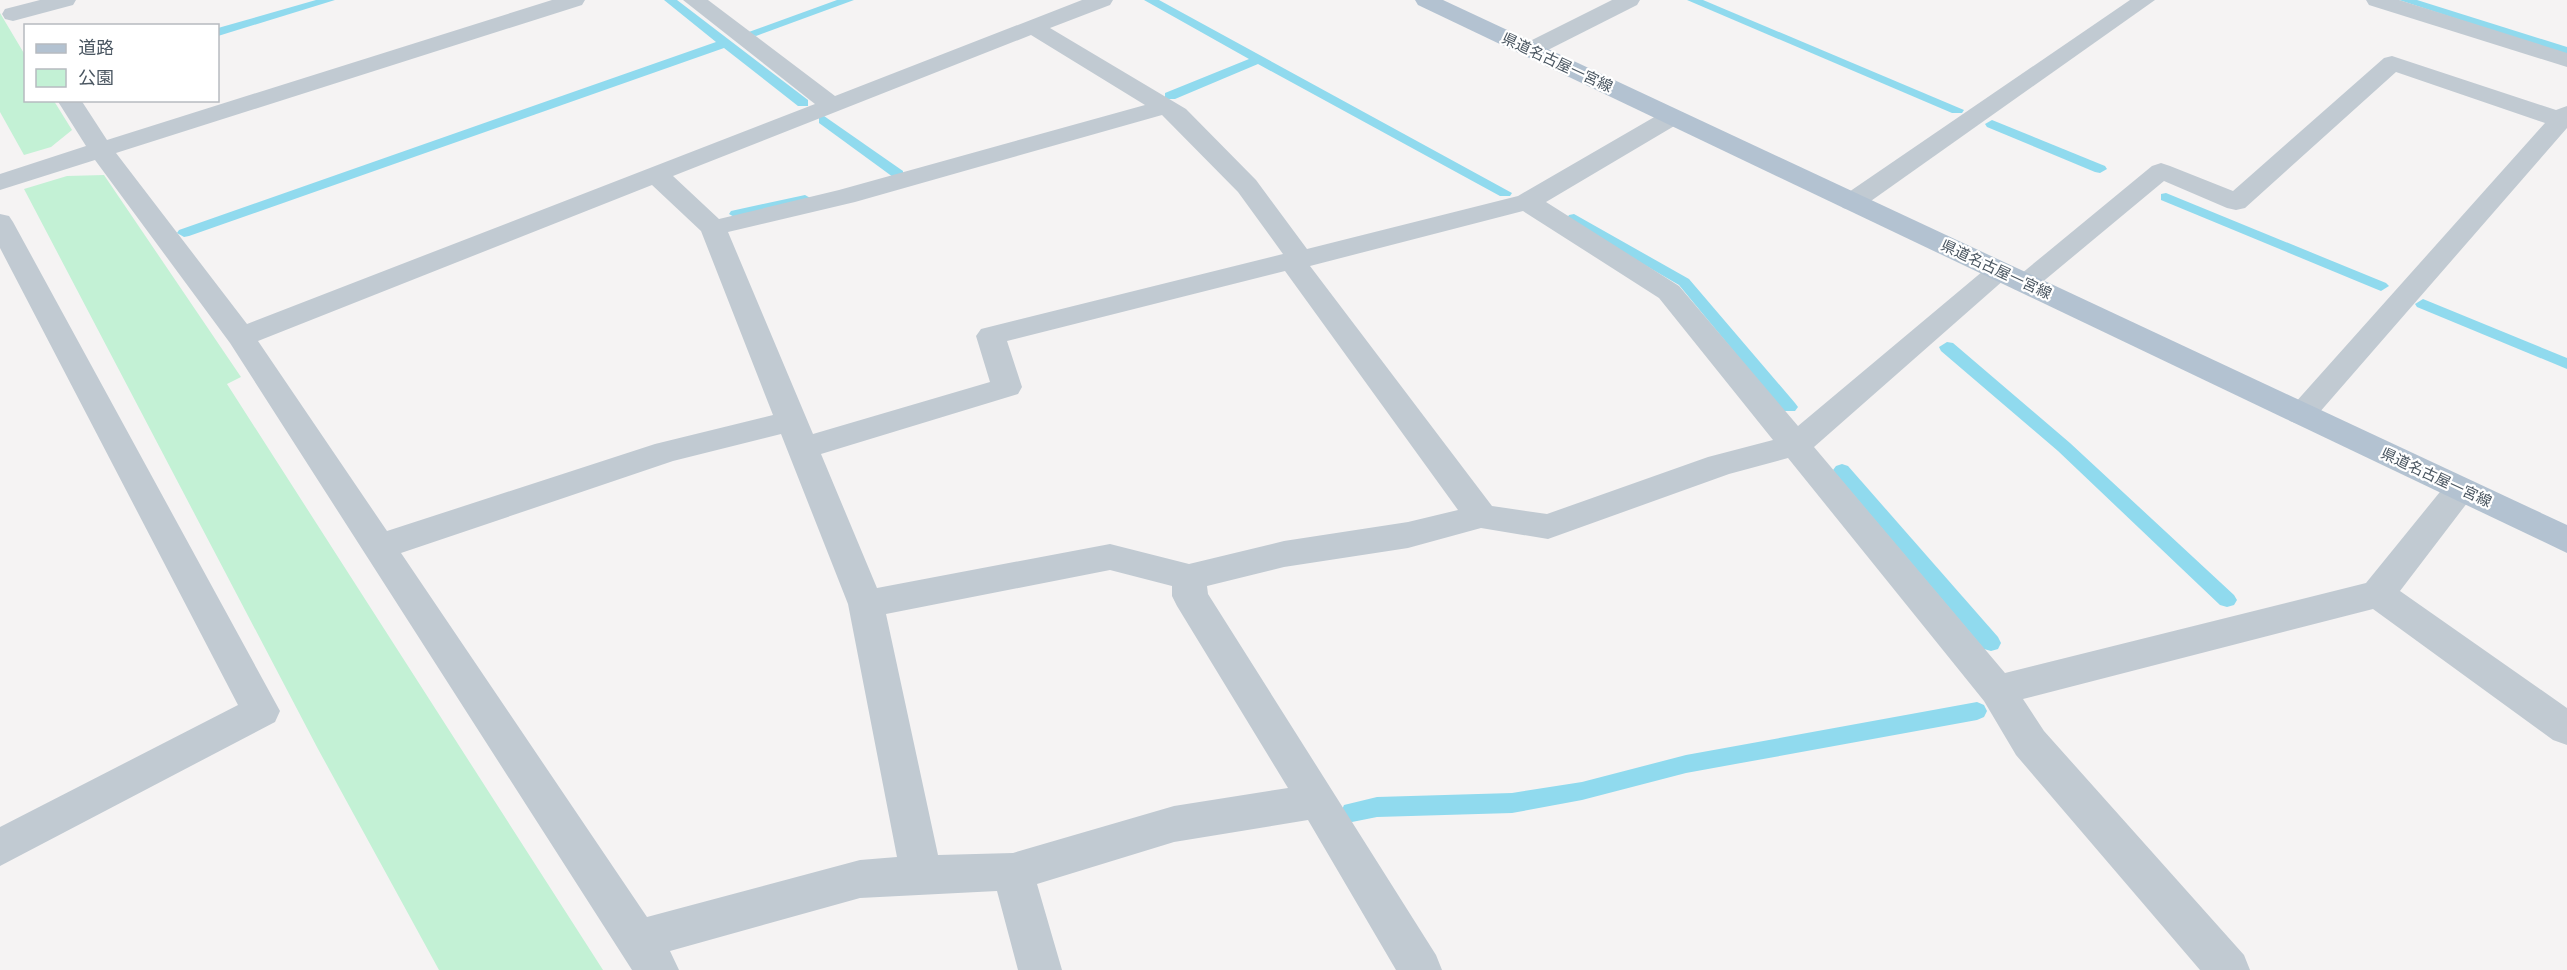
<svg xmlns="http://www.w3.org/2000/svg" width="2567" height="970" viewBox="0 0 2567 970" font-family="'Source Sans 3','Noto Sans JP',sans-serif">
	<style>
		.green { fill: #c3f1d5 }
		.lines { fill: none; stroke-linecap: round; stroke-linejoin: round }
		.stream { fill: #90daee; fill-rule: evenodd }
		.minor { fill: #c1cad2; fill-rule: evenodd }
		.major { fill: #b3c2d1; fill-rule: evenodd }
		.labels { text-anchor: middle; dominant-baseline: central; stroke-width: 4.5; stroke-linejoin: round; paint-order: stroke }
		.street-label { font-size: 15px; fill: #4a5661; stroke: #fff }
	</style>
	<rect width="100%" height="100%" fill="#f5f3f3"/>
	<g class="green">
		<polygon points="0,13 25,55 26,100 54,101 72,130 51,147 24,155 0,112"/>
		<polygon points="104,175 241,377 227,384 603,970 439,970 318,749 24,189 67,176"/>
	</g>
	<g class="lines">
		<g class="stream">
			<polygon points="316,0 335,0 218,36 218,28"/>
			<polygon points="664,0 677,0 808,100 808,106 798,106 724,48 189,236 184,237 177,233 179,230 716,42"/>
			<polygon points="837,0 854,0 756,36 746,33"/>
			<polygon points="1144,0 1159,0 1512,193 1510,196 1500,196 1258,64 1175,99 1165,99 1165,93 1249,59"/>
			<polygon points="1687,0 1703,0 1964,110 1962,113 1952,113"/>
			<polygon points="2399,0 2417,0 2567,47 2567,55"/>
			<polygon points="824,116 903,171 903,177 893,177 819,123 819,117"/>
			<polygon points="1992,120 2105,166 2107,169 2100,173 2095,172 1987,127 1985,124"/>
			<polygon points="2166,193 2386,283 2389,286 2381,291 2376,289 2161,200 2161,194"/>
			<polygon points="805,195 812,199 810,202 736,218 729,214 731,211"/>
			<polygon points="1574,214 1689,279 1795,403 1798,407 1795,411 1783,411 1679,285 1569,221 1567,218 1569,215"/>
			<polygon points="2423,299 2567,358 2567,369 2417,307 2415,304"/>
			<polygon points="1947,342 1953,343 2070,443 2234,595 2237,600 2234,605 2227,607 2220,605 2058,451 1941,351 1939,347"/>
			<polygon points="1842,464 1848,466 1998,637 2001,643 1998,649 1991,651 1984,649 1836,474 1833,470 1836,466"/>
			<polygon points="1977,702 1984,705 1987,711 1984,717 1977,720 1686,773 1582,800 1512,813 1377,817 1352,822 1344,819 1341,812 1344,805 1377,797 1512,793 1582,782 1686,755"/>
		</g>
		<g class="minor">
			<polygon points="40,0 76,0 73,5 13,21 5,19 2,14 5,9"/>
			<path d="M552,0H585L582,5L116,153L247,324L815,104L683,0H708L835,96L1082,0H1113L1110,5L1050,28L1186,109L1256,180L1307,249L1518,196L1663,112L1672,110L1681,112L1684,117L1681,122L1546,202L1679,286L1798,426L1989,266L1999,264L2009,266L2013,272L1814,447L2005,673L2366,583L2448,482L2460,478L2472,482L2477,490L2400,591L2567,708V745L2553,740L2373,609L2023,699L2044,731L2244,955L2250,970H2200L2016,755L1984,701L1788,458L1729,474L1548,539L1481,528L1408,548L1284,567L1207,586L1208,594L1436,955L1442,970H1396L1308,820L1174,842L1037,884L1062,970H1018L997,891L860,898L670,951L679,970H632L230,343L95,160L0,190V174L86,146L57,100H81L107,140ZM1031,35L1145,105L839,190L719,219L673,176ZM1162,115L1238,192L1283,254L981,329L976,336L990,382L813,434L728,232L855,202ZM652,185L701,231L773,415L655,444L387,531L258,341ZM1523,211L1659,298L1773,440L1708,457L1547,514L1492,506L1310,266ZM1285,271L1458,510L1408,522L1284,541L1189,564L1110,544L877,588L821,454L1018,394L1022,387L1007,341ZM781,434L848,604L897,857L860,860L647,917L401,553L673,461ZM1110,570L1172,586V596L1177,606L1288,788L1174,806L1013,853L938,855L886,614Z"/>
			<polygon points="1612,0 1640,0 1637,5 1538,55 1522,55 1519,50 1522,45"/>
			<polygon points="2130,0 2155,0 1861,208 1852,210 1843,208 1839,202 1843,196"/>
			<polygon points="2366,0 2399,0 2567,53 2567,67 2369,5"/>
			<polygon points="2392,56 2556,110 2567,106 2567,128 2312,421 2301,425 2290,421 2285,414 2545,123 2396,72 2245,208 2236,210 2227,208 2164,181 2034,289 2024,292 2014,289 2010,283 2152,166 2161,163 2170,166 2233,191 2384,58"/>
			<polygon points="0,214 9,216 13,222 280,711 275,722 0,866 0,827 238,705 0,248"/>
		</g>
		<polygon class="major" points="1415,0 1443,0 2567,525 2567,553 1418,5"/>
	</g>
	<g class="labels">
		<g class="street-label">
			<text transform="translate(1557 63) rotate(25)">県道名古屋一宮線</text>
			<text transform="translate(1996 270) rotate(25)">県道名古屋一宮線</text>
			<text transform="translate(2436 478) rotate(25)">県道名古屋一宮線</text>
		</g>
	</g>
	<rect x="24" y="24" width="195" height="78" fill="#ffffff" stroke="#b7bbc0" stroke-width="1.5"/>
	<rect x="36" y="44" width="30" height="9" fill="#b3c2d1" stroke="#b7bbc0" stroke-width="1.5"/>
	<text x="78" y="54" font-size="18" fill="#4a5661">道路</text>
	<rect x="36" y="69" width="30" height="18" fill="#c3f1d5" stroke="#b7bbc0" stroke-width="1.5"/>
	<text x="78" y="84" font-size="18" fill="#4a5661">公園</text>
</svg>
